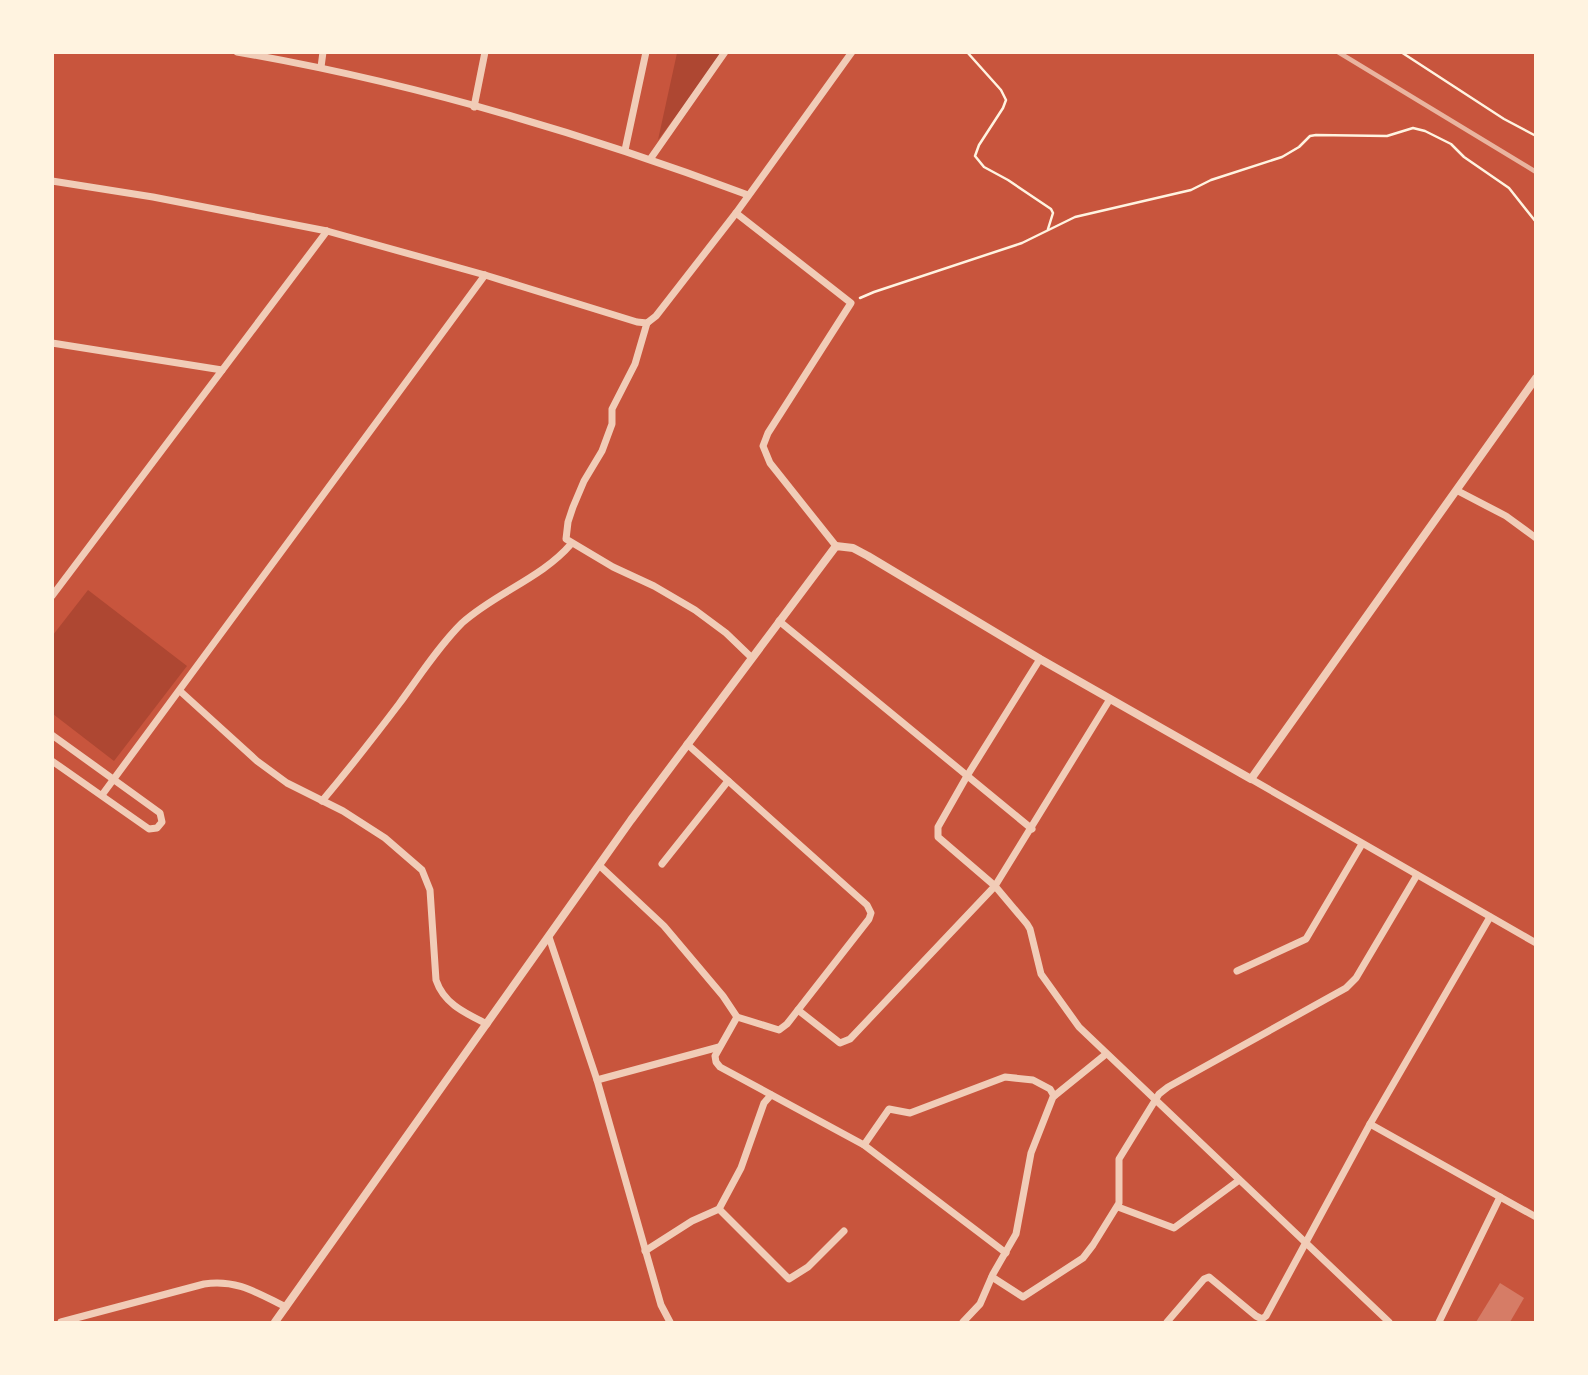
<svg xmlns="http://www.w3.org/2000/svg" width="1588" height="1375" viewBox="0 0 1588 1375" font-family="Figtree,sans-serif">
	<style>
		.green { fill: #ae4732 }
		.building { fill: #d67c66 }
		.lines { fill: none; stroke-linecap: round; stroke-linejoin: round }
		.path { stroke: #fff3e0; stroke-width: 2.5 }
		.minor { stroke: #f1ccb7; stroke-width: 7 }
		.tertiary { stroke: #f1ccb7; stroke-width: 8 }
		.rail { stroke: #e9b49f; stroke-width: 4.5 }
	</style>
	<rect width="100%" height="100%" fill="#c8553d"/>
	<g class="green">
		<polygon points="677,53 723,53 658,140"/>
		<polygon points="88,590 187,666 114,761 53,714 53,635"/>
	</g>
	<polygon class="building" points="1500,1283 1524,1298 1510,1322 1476,1322"/>
	<g class="lines">
		<g class="path">
			<polyline points="967,52 1001,90 1006,100 1003,108 979,145 975,156 984,167 1008,180 1051,209 1053,213 1048,229"/>
			<polyline points="1401,52 1504,119 1536,136"/>
			<polyline points="860,298 874,292 1022,243 1075,217 1191,190 1211,180 1282,157 1299,147 1310,136 1316,135 1387,136 1413,128 1425,131 1451,144 1464,157 1509,188 1536,222"/>
		</g>
		<g class="minor">
			<path d="M237,52C411,82 583,133 748,195"/>
			<polyline points="321,67 323,52"/>
			<polyline points="474,107 485,52"/>
			<polyline points="625,150 646,52"/>
			<polyline points="651,158 725,52"/>
			<polyline points="52,181 153,197 327,231 485,275 637,322 647,323 656,316 736,213 852,52"/>
			<polyline points="736,213 851,303 768,433 763,446 770,463 836,546"/>
			<polyline points="647,323 635,364 612,409 612,424 602,451 584,481 573,507 568,522 566,539 613,567 654,586 695,610 726,633 752,658"/>
			<polyline points="52,343 222,370"/>
			<polyline points="1458,491 1506,516 1536,538"/>
			<polyline points="52,596 327,231"/>
			<polyline points="779,621 1032,829"/>
			<polyline points="1040,659 967,776 938,827 938,837 995,886 1027,924 1030,929 1041,974 1079,1027 1389,1322"/>
			<path d="M180,691L257,761L287,783L343,811L385,838L422,870L430,890L436,980C444,1004 465,1013 487,1024"/>
			<polyline points="52,735 160,813 162,822 157,828 149,829 52,761"/>
			<polyline points="1251,779 1536,943"/>
			<polyline points="102,795 485,275"/>
			<path d="M322,801C349,769 374,737 399,704C419,677 438,647 462,623C495,593 542,578 571,544"/>
			<polyline points="662,864 728,781"/>
			<polyline points="600,866 664,926 723,996 737,1017 779,1030 787,1024 869,919 871,913 867,905 687,744"/>
			<polyline points="549,937 597,1080 661,1305 670,1322"/>
			<polyline points="1237,971 1306,939 1362,844"/>
			<polyline points="798,1010 840,1043 850,1039 995,886 1110,699"/>
			<polyline points="737,1017 715,1056 716,1062 720,1067 864,1145 1006,1253"/>
			<polyline points="597,1080 719,1047"/>
			<polyline points="1370,1124 1536,1217"/>
			<polyline points="864,1145 889,1109 910,1113 1005,1077 1033,1080 1050,1089 1054,1096"/>
			<polyline points="1118,1207 1174,1228 1238,1181"/>
			<polyline points="719,1209 789,1279 808,1267 844,1231"/>
			<polyline points="645,1251 692,1221 719,1209 741,1168 764,1103 771,1095"/>
			<polyline points="992,1277 1023,1297 1083,1258 1093,1245 1119,1203 1119,1159 1159,1094 1168,1087 1346,988 1356,978 1417,875"/>
			<path d="M61,1322L204,1284C237,1279 257,1293 286,1307"/>
			<polyline points="963,1322 980,1304 993,1274 1016,1234 1031,1153 1053,1097 1106,1054"/>
			<polyline points="1167,1322 1204,1279 1209,1277 1256,1316 1262,1319 1266,1316 1370,1124 1490,917"/>
			<polyline points="1439,1322 1500,1197"/>
		</g>
		<polyline class="tertiary" points="275,1322 631,820 836,546 853,548 868,556 1040,659 1251,779 1536,378"/>
		<polyline class="rail" points="1338,52 1536,172"/>
	</g>
	<rect width="1588" height="1375" fill="none" stroke="#fff3e0" stroke-width="108"/>
</svg>
